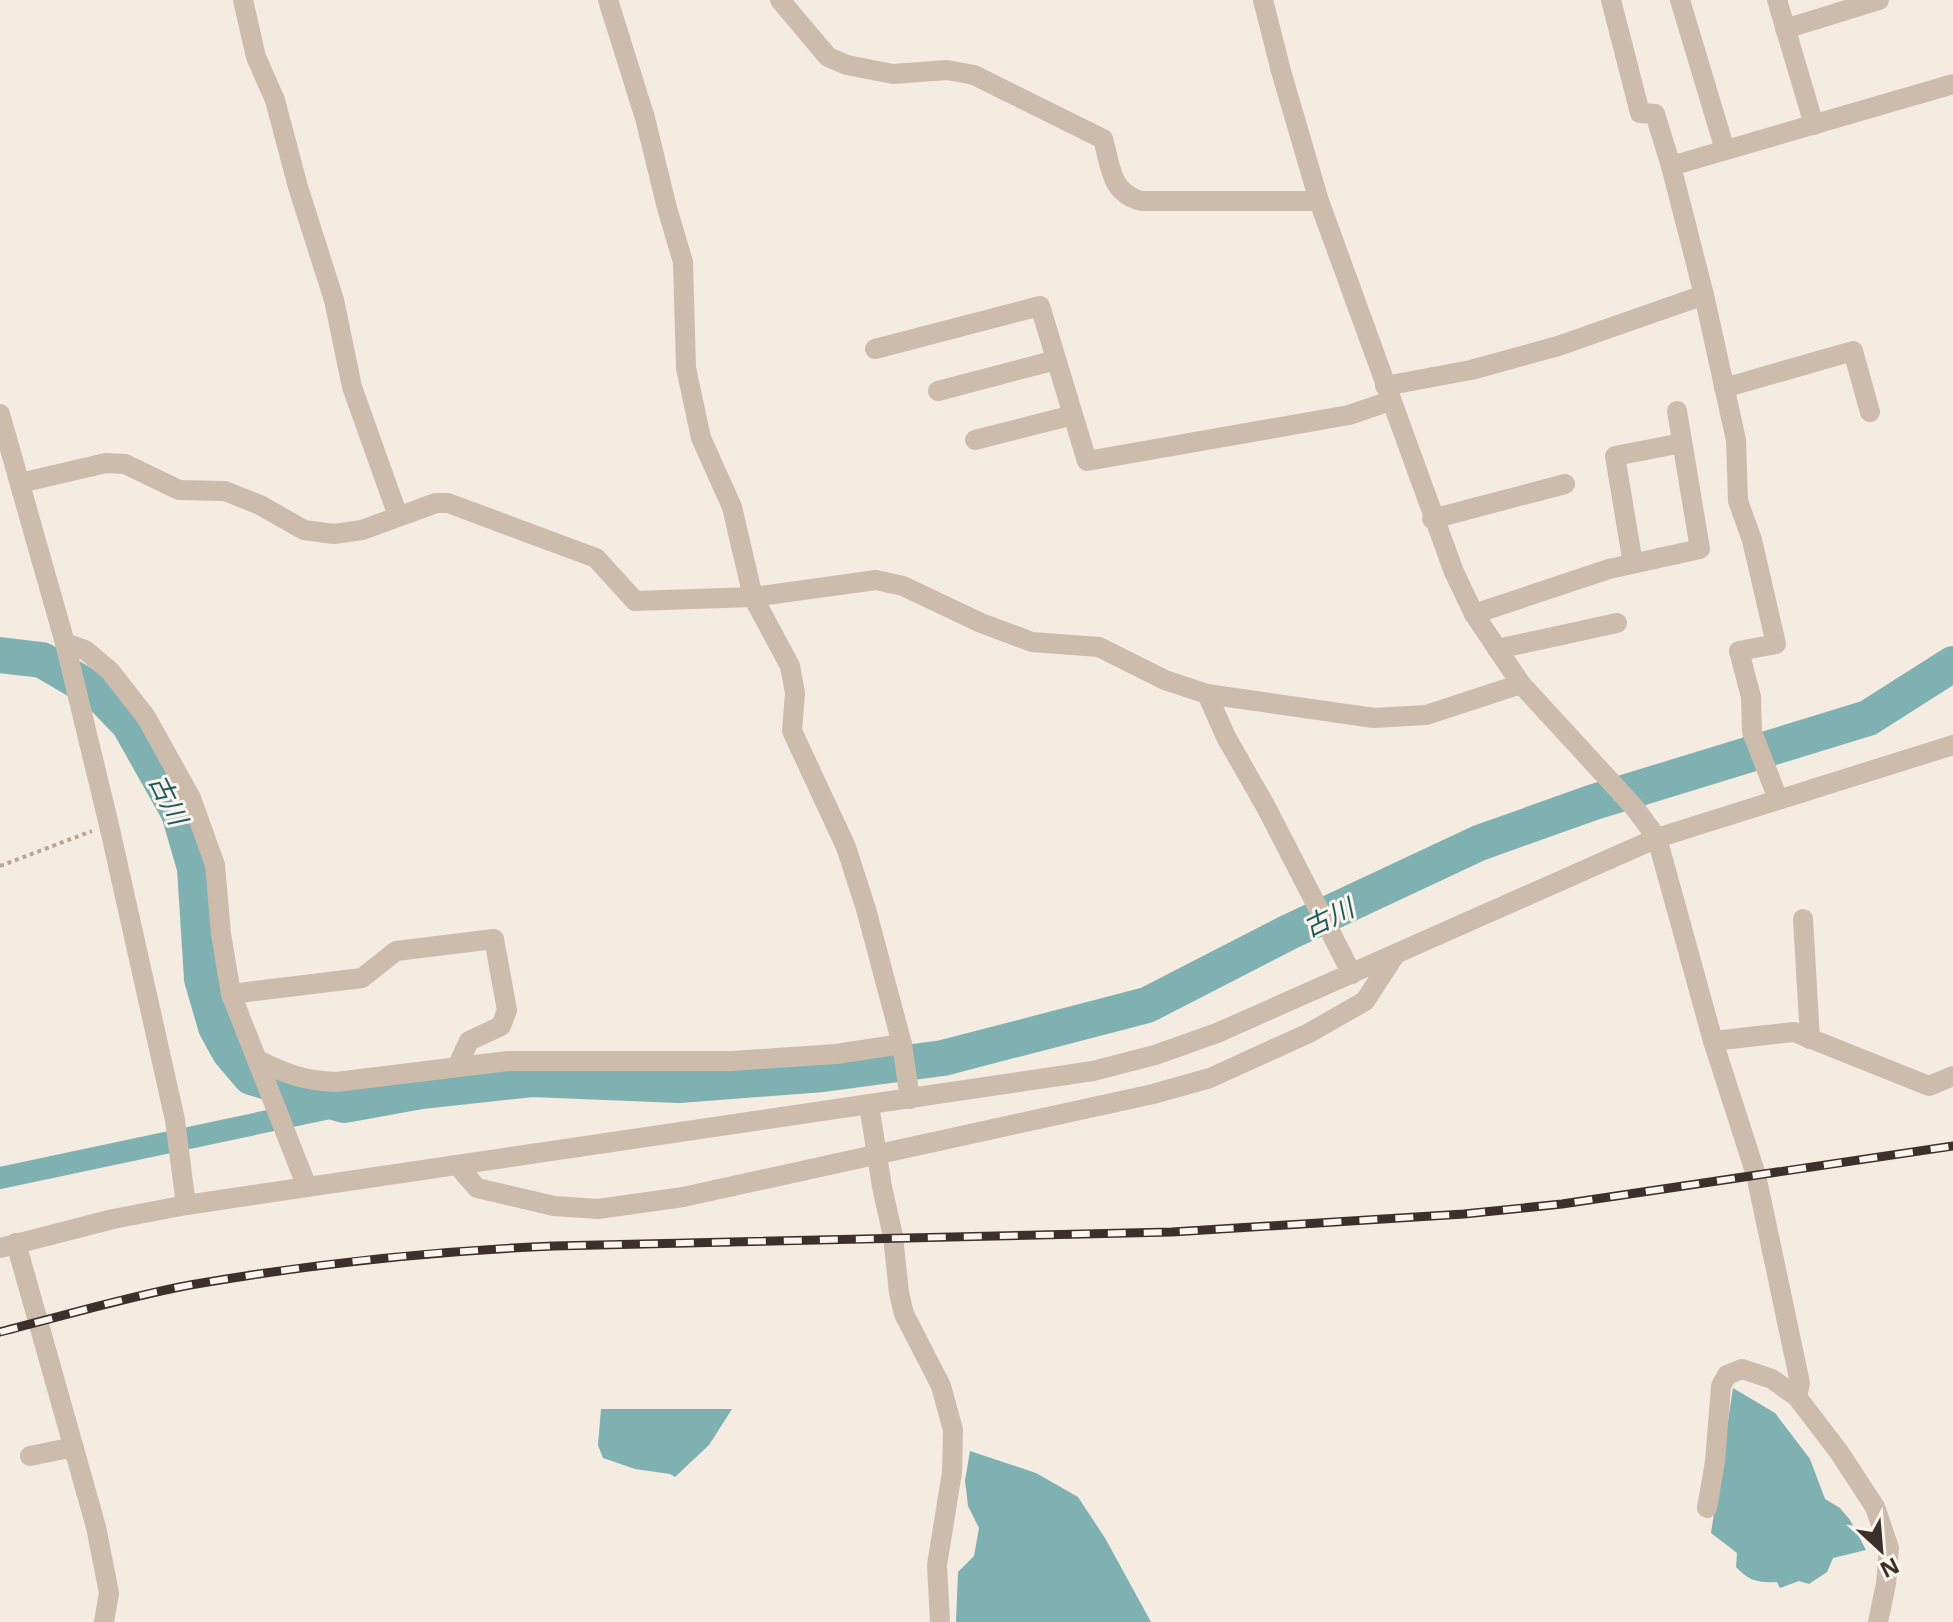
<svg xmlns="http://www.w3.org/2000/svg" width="1953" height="1622" viewBox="0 0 1953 1622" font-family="'Open Sans','Noto Sans JP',sans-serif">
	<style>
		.water { fill: #7fb0b2 }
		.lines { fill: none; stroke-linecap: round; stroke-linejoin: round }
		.canal { stroke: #7fb0b2; stroke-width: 22 }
		.river { stroke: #7fb0b2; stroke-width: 36 }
		.path { stroke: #b9a596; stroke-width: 4; stroke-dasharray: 4 4; stroke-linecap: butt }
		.minor { stroke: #cdbbac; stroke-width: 20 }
		.rail-casing { stroke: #3b302b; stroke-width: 9 }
		.rail { stroke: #fbf5ee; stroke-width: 6; stroke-dasharray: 18; stroke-linecap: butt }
		.labels { text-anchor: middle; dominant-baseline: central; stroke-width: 6; stroke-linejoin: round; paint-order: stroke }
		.water-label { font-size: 26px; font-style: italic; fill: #1f5a5e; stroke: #fbf5ee }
	</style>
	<rect width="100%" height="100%" fill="#f4ebe1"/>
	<g class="water">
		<path d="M1733,1388L1775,1413L1810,1459L1825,1499L1840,1508L1850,1520L1866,1550L1833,1558L1827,1572L1809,1584L1799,1581L1780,1588L1777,1582C1758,1583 1749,1581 1736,1567L1737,1553L1711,1533Z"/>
		<polygon points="601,1409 732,1409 709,1445 675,1477 670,1474 635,1469 603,1458 598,1445"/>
		<polygon points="970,1451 1036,1473 1078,1497 1105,1538 1151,1622 956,1622 958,1572 974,1556 979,1528 968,1506 965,1481"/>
	</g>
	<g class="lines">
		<polyline class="canal" points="0,1178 344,1105"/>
		<polyline class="river" points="0,655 42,660 100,694 129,724 179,813 195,868 202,979 216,1027 229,1051 251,1077 344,1105 421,1091 532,1079 679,1085 823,1074 943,1058 1147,1005 1289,932 1479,843 1594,802 1868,718 1953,664"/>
		<polyline class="path" points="0,866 92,831"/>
		<g class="minor">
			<polyline points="243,0 256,57 275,100 298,187 334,300 352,387 398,516"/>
			<polyline points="608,0 645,118 667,208 683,262 686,368 701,438 732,507 753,597 790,666 795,693 792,731 846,847 866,909 902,1044 910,1099"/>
			<path d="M780,0L828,57L847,65L893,74L947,70L974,75L1103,139C1111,167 1110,192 1141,201H1319"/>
			<polyline points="1263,0 1281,71 1319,201 1454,572 1474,614 1521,684 1634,807 1657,838 1713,1041 1756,1175 1800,1383 1797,1397"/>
			<polyline points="1611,0 1640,113 1655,114 1671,166 1704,295 1736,440 1738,501 1752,540 1776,644 1739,651 1751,697 1752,732 1778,799"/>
			<polyline points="1680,0 1725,150"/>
			<polyline points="1777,0 1814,125"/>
			<polyline points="1785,29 1879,0"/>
			<polyline points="1671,166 1953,84"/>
			<polyline points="875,349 1040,306 1087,461 1349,415 1390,401"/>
			<polyline points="1385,386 1471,370 1558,346 1704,295"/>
			<polyline points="1724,388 1853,351 1870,412"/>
			<polyline points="938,391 1056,360"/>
			<polyline points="0,414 65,643 109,825 175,1120 186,1205"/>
			<polyline points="975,440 1073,415"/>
			<polyline points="20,483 106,463 125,464 179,490 225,491 260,505 304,530 334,534 362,530 436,503 448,503 596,558 635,601 753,597 876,580 903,586 981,623 1032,642 1099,647 1165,680 1207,694 1374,718 1426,715 1521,684"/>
			<polyline points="1432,519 1565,484"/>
			<polyline points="1633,564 1615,456 1682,443"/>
			<polyline points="1474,614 1609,569 1700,549 1677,411"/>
			<polyline points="65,643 85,650 110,671 146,717 191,798 215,865 221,934 231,994 307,1187"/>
			<polyline points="1497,649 1617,623"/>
			<polyline points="1207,694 1226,737 1266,807 1352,974"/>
			<polyline points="1803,919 1810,1039"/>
			<polyline points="231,994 362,978 396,951 494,939 507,1010 501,1026 469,1041 457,1067"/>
			<polyline points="1713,1041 1794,1032 1929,1086 1953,1076"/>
			<path d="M258,1060C285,1074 306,1081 336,1082L508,1061H732L836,1054L902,1044"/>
			<polyline points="869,1105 882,1187 893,1236 899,1293 904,1314 941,1386 953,1430 952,1472 937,1565 940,1622"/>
			<polyline points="457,1165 477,1188 554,1206 598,1209 683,1197 1153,1094 1210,1078 1309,1033 1365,1001 1395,955"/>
			<polyline points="16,1243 96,1527 109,1593 104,1622"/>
			<polyline points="0,1248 113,1219 186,1205 1093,1071 1155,1055 1217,1033 1657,838 1953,745"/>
			<polyline points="30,1456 74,1447"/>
			<polyline points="1707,1508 1715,1462 1721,1386 1727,1375 1742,1369 1772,1379 1797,1397 1839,1452 1875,1507 1889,1548 1886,1584 1878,1622"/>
		</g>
		<defs>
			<path id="rail" d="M0,1332C63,1316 126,1297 190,1285C311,1264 431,1251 554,1246L1172,1232L1464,1214L1562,1204L1953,1146"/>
		</defs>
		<use href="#rail" class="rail-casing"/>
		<use href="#rail" class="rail"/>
	</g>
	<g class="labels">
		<g class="water-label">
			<text transform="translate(169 799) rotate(64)">古川</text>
			<text transform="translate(1328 917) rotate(-26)">古川</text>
		</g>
	</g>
	<g transform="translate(1881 1550) rotate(154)" stroke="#fbf5ee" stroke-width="6" paint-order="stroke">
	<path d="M0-6L14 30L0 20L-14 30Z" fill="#3b302b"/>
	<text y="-12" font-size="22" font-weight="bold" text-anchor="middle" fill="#3b302b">N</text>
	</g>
</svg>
